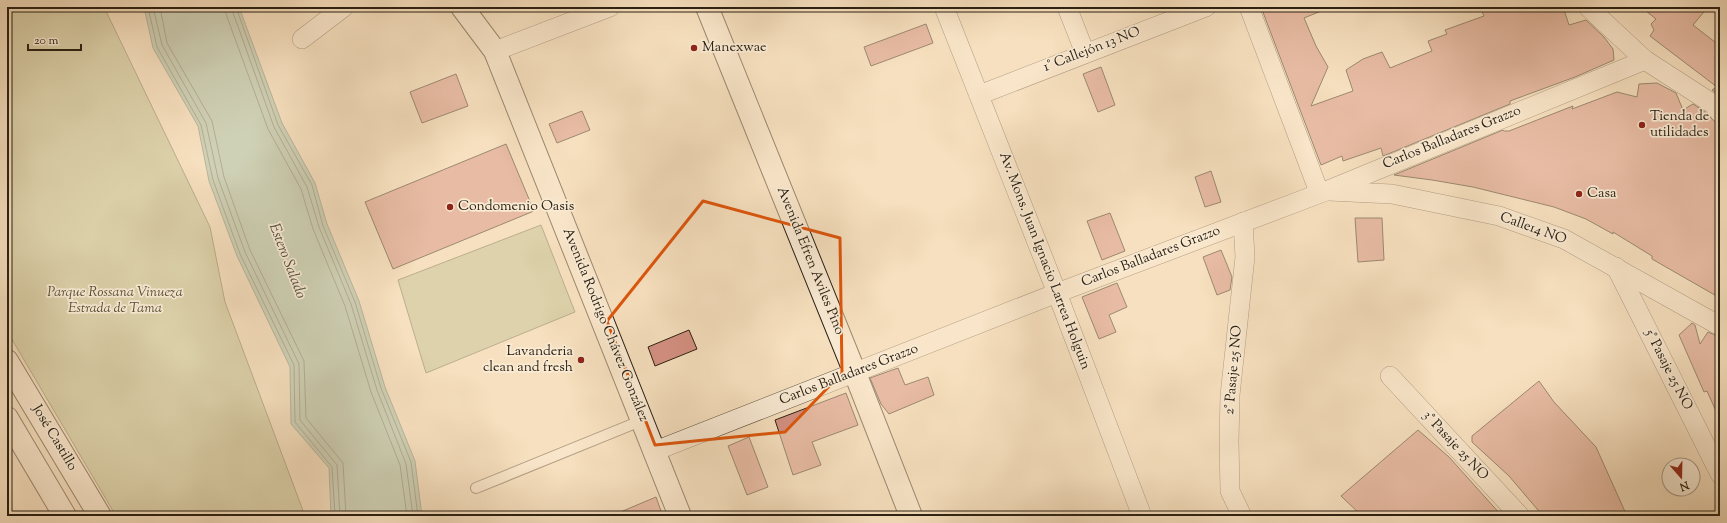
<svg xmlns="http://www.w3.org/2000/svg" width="1727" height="523" viewBox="0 0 1727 523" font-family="'Sorts Mill Goudy',serif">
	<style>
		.green { fill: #bcc292; stroke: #737152 }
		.water { fill: #9ebeac; stroke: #707f6e }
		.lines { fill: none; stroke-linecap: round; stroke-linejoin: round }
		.shore { stroke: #646f5f; stroke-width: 1 }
		.building { fill: #d59183; stroke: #2a2012 }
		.lane-casing { stroke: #5d503d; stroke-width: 12 }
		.street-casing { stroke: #5d503d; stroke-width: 20 }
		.secondary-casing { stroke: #2a2012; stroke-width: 24 }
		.lane { stroke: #faebd5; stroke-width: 10 }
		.street { stroke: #faebd5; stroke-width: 19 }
		.secondary { stroke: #faebd5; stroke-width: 22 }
		.marked { fill: none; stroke: #de560c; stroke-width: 3; stroke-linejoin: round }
		.poi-dot { fill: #8f2418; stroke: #faebd5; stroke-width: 1.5 }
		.labels { text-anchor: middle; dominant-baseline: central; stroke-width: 3.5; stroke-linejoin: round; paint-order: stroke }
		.poi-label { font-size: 14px; fill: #2a2012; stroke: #faebd5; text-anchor: start }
		.street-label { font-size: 14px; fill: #2a2012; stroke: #faebd5 }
		.park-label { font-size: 14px; font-style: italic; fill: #565138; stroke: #faebd5 }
		.water-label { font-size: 15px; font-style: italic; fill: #4d4f40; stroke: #faebd5 }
	</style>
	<rect width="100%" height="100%" fill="#f7e0bf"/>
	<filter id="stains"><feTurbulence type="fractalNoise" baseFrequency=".005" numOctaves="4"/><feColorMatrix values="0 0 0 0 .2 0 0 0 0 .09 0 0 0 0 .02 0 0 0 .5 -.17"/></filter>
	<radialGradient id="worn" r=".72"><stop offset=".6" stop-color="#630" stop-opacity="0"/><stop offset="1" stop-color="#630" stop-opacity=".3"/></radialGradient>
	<g class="green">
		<polygon points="7,7 104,7 210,227 225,302 305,516 116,516 7,331"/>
		<polygon points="541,225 575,312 426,373 398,280"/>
	</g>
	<polygon class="water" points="144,7 239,7 282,123 315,183 327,224 359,301 385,387 415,461 422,516 331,516 329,468 291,424 290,367 237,256 209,181 198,126 153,48"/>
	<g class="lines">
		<g class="shore">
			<polyline points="148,7 157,47 201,125 213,180 240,254 294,365 295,422 332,467 335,516"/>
			<polyline points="153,7 162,45 206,123 218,178 245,252 299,364 300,420 337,465 340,516"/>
			<polyline points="160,7 167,43 212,121 224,177 250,250 304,361 306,418 343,463 346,516"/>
			<polyline points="225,7 226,14 268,129 301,189 313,229 345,306 371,392 400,465 407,516"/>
			<polyline points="231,7 274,127 307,187 319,227 351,304 377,390 406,464 413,516"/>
			<polyline points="236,7 278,125 312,185 323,226 355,302 381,388 411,462 418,516"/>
		</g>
	</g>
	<g class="building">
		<polygon points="1261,7 1331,7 1304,18 1316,46 1328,67 1311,106 1353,91 1346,70 1363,59 1382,52 1390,68 1432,51 1428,41 1447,34 1445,30 1484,16 1480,7 1563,7 1569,25 1586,20 1604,37 1613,49 1614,60 1575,77 1510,101 1510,104 1383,156 1381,148 1343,161 1342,156 1321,165"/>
		<polygon points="1641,7 1708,7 1693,25 1720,46 1720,96 1712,90 1717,87 1650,36 1654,30 1651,24 1656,19"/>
		<polygon points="926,24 933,43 871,66 864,47"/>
		<polygon points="1101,67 1115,105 1098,112 1083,74"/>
		<polygon points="456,74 468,106 422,123 410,92"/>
		<polygon points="1657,83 1676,93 1683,110 1693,104 1705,112 1716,123 1720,124 1720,298 1652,259 1652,256 1613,232 1613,234 1586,219 1554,207 1473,187 1432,180 1394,175 1503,130 1504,131 1509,131 1573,106 1572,109 1617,92 1637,97 1639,84"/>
		<polygon points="582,111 590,130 557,143 549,124"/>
		<polygon points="506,144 534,211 393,269 365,202"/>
		<polygon points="1211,171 1221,202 1205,207 1195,177"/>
		<polygon points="1110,213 1125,251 1102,260 1087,221"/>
		<polygon points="1355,218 1382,218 1384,260 1358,262"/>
		<polygon points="1221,250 1232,277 1230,290 1217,295 1203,257"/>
		<polygon points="1117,283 1127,307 1109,315 1116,332 1099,339 1082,297"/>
		<polygon points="1692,323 1695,325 1700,344 1708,332 1720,337 1720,420 1707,391 1704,392 1679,335"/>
		<polygon points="689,330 697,349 655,366 648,347"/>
		<polygon points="898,368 905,385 928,377 934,395 889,414 881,404 870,378"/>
		<polygon points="1539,381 1554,402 1596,447 1627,516 1543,516 1509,476 1472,442 1472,436"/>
		<polygon points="846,393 858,425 812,442 821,465 793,475 775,420"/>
		<polygon points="1418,430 1449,457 1502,516 1362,516 1341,496"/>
		<polygon points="749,437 768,487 747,495 728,446"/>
		<polygon points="656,497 661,511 649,516 611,516"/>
	</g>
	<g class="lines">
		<defs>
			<polyline id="lane" points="476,488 643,420"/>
			<g id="street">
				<polyline points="944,7 1057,293 1142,516"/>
				<polyline points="1067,7 1085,53"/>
				<polyline points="1249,7 1319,192"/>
				<polyline points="1588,7 1645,60 1713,104 1720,113"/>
				<polyline points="302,39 344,7"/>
				<polyline points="495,51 610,7"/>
				<polyline points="979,95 1206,7"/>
				<polyline points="1329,191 1392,194 1499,216 1564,239 1720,326"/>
				<polyline points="1616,267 1720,474"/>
				<polyline points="1390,376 1520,516"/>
				<polyline points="655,451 1057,293 1326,191 1645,60"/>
				<polyline points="1242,516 1230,491 1229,442 1230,395 1245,257 1243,222"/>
			</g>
			<g id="secondary">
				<polyline points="462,7 495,51 680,516"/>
				<polyline points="707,7 855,373 911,516"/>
				<polyline points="7,361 100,516"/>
				<polyline points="7,418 65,516"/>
			</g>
		</defs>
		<use href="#lane" class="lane-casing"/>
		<use href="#street" class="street-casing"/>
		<use href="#secondary" class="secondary-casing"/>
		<use href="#lane" class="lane"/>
		<use href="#street" class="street"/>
		<use href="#secondary" class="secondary"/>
	</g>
	<path d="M0 0H1727V523H0ZM703,201L840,238L842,373L785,432L655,445L607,321Z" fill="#f7e0bf" fill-opacity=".55" fill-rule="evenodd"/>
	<path class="marked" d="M703,201L840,238L842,373L785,432L655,445L607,321Z"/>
	<g class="poi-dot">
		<circle cx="694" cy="48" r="4"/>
		<circle cx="1642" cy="125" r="4"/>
		<circle cx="1579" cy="194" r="4"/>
		<circle cx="450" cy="207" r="4"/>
		<circle cx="581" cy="360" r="4"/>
	</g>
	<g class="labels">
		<g class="poi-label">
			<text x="702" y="48">Manexwae</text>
			<text x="1650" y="117">Tienda de<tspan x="1650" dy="16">utilidades</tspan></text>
			<text x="1587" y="194">Casa</text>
			<text x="458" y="207">Condomenio Oasis</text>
			<text x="573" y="352" text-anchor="end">Lavanderia<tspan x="573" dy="16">clean and fresh</tspan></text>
		</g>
		<g class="street-label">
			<text transform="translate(1092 50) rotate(-21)">1° Callejón 13 NO</text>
			<text transform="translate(1452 138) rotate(-22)">Carlos Balladares Grazzo</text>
			<text transform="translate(1533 229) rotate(20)">Calle14 NO</text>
			<text transform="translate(1151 257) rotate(-21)">Carlos Balladares Grazzo</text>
			<text transform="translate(810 261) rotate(68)">Avenida Efren Aviles Pino</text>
			<text transform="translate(1044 261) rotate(69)">Av. Mons. Juan Ignacio Larrea Holguin</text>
			<text transform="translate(605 325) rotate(68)">Avenida Rodrigo Chávez González</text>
			<text transform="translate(1234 370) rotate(-85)">2° Pasaje 25 NO</text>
			<text transform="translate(1668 370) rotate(63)">5° Pasaje 25 NO</text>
			<text transform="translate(849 375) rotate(-21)">Carlos Balladares Grazzo</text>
			<text transform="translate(54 438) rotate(59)">José Castillo</text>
			<text transform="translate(1455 446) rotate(47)">3° Pasaje 25 NO</text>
		</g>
		<g class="park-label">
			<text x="115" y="293">Parque Rossana Vinueza<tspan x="115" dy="16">Estrada de Tama</tspan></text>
		</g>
		<g class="water-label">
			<text transform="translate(287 261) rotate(69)">Estero Salado</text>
		</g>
	</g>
	<rect width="1727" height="523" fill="none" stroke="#f7e0bf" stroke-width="24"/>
	<rect x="8" y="8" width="1711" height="507" fill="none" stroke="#2a2012" stroke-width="2"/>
	<rect x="12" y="12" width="1703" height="499" fill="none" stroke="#2a2012"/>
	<g transform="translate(1681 477) rotate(160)"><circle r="19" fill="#faebd5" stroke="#a79a87"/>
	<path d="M0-3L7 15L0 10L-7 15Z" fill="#8f2418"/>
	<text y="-6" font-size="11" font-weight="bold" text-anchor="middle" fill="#2a2012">N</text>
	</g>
	<path d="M28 44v6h53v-6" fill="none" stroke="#2a2012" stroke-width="2"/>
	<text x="34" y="44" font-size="12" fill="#2a2012" stroke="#faebd5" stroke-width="3" paint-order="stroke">20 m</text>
	<rect width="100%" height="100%" filter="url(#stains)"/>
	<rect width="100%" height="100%" fill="url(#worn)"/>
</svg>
